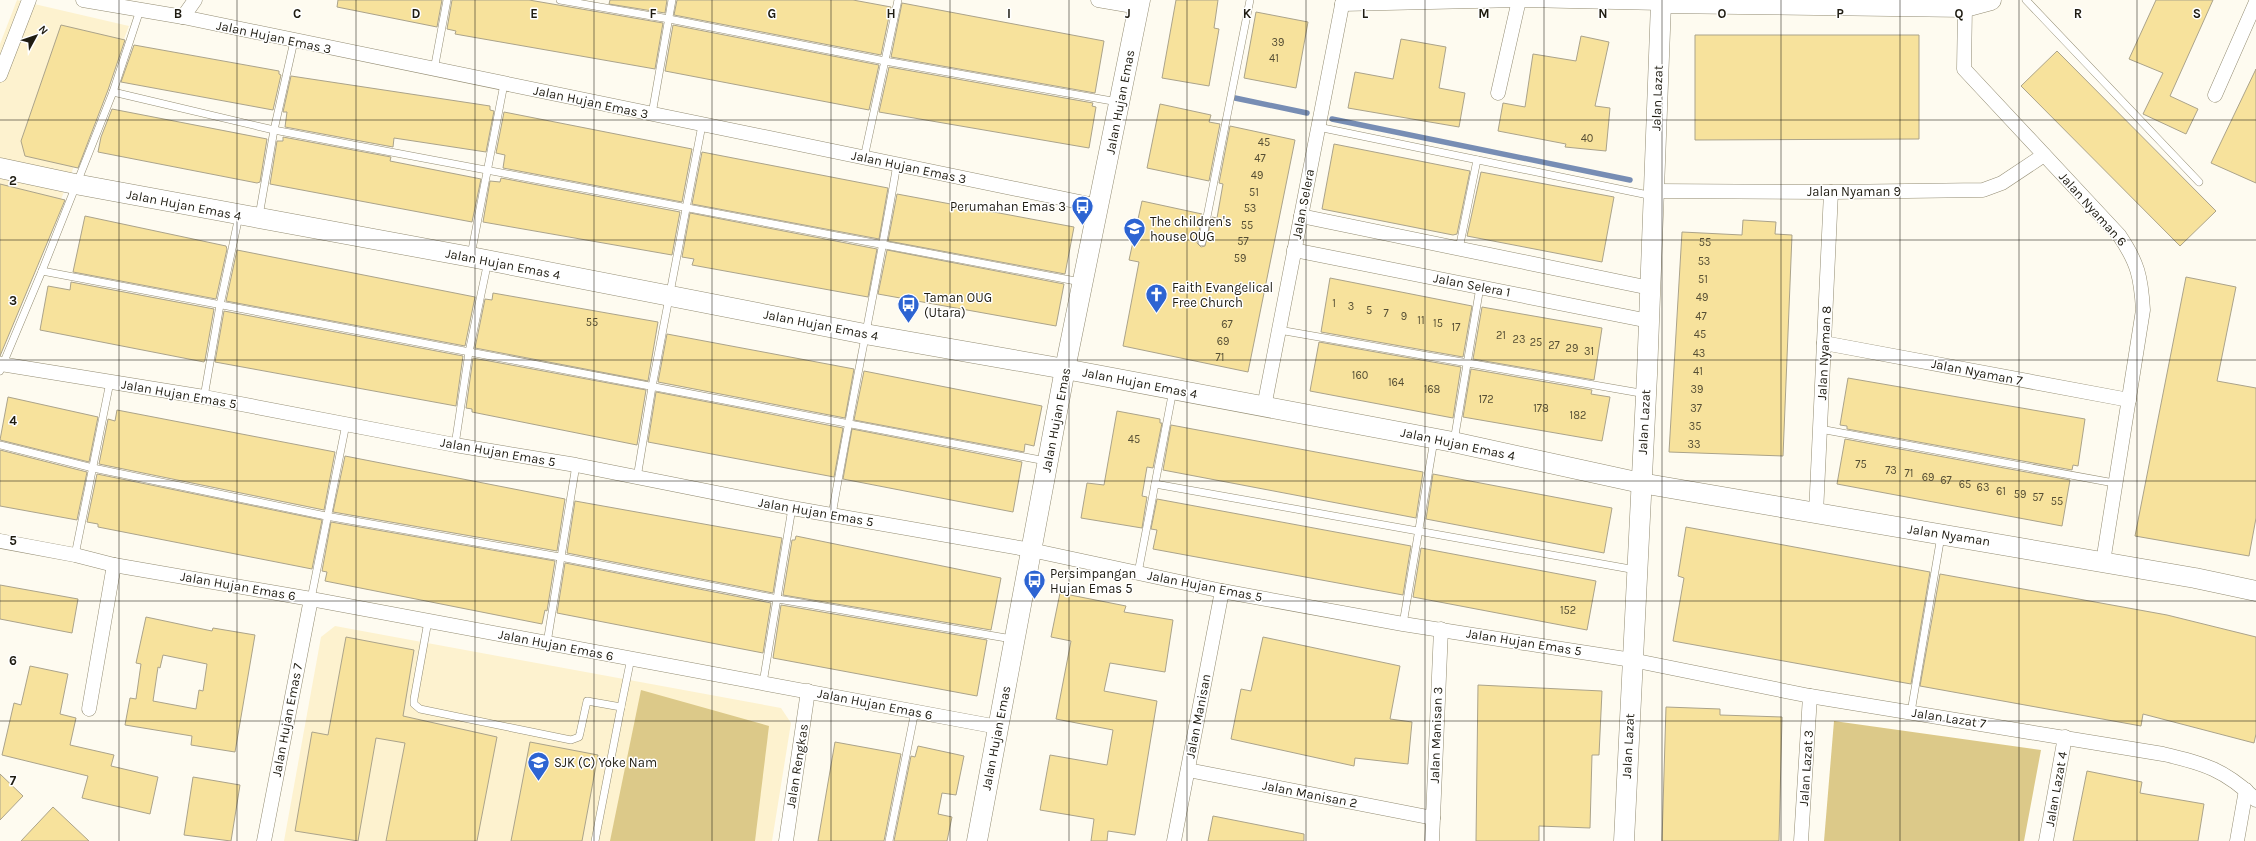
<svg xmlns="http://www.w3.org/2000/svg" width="2256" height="841" viewBox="0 0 2256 841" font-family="Karla,sans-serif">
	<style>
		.built { fill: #fdf2cf }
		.green { fill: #dcc989 }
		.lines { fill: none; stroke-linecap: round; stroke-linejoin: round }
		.stream { stroke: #778db4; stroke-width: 5.5 }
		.building { fill: #f7e29c; stroke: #aba38a; fill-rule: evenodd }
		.lane-casing { stroke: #938c73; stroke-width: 8 }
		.street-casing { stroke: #938c73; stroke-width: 15 }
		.secondary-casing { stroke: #938c73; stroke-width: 21 }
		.lane { stroke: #fff; stroke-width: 7 }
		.street { stroke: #fff; stroke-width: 14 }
		.secondary { stroke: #fff; stroke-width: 20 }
		.grid { fill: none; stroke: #1f1c12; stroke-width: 1; stroke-opacity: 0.55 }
		.labels { text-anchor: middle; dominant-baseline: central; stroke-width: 3; stroke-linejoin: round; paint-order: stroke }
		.number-label { font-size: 11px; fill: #554e34 }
		.street-label { font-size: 13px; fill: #1f1c12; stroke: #fff }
		.poi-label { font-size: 13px; fill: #1f1c12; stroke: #fff; text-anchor: start }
		.grid-label { font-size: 13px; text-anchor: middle; font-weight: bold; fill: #1f1c12; stroke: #fff; stroke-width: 3; stroke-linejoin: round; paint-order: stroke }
	</style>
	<rect width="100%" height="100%" fill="#fefbf0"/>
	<g class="built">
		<polygon points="17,0 129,26 0,355 0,44"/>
		<polygon points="335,626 781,708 791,723 772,841 284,841 321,637"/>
	</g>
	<g class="green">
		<polygon points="641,690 769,726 755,841 610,841"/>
		<polygon points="1834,721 2041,750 2024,841 1824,841"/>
	</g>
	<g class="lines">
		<g class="stream">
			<polyline points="1235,98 1307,113"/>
			<polyline points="1332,119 1630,180"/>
		</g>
	</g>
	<g class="building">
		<polygon points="338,0 442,0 437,27 337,7"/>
		<polygon points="452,0 529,0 663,23 655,69 455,34 456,31 447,29"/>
		<polygon points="610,0 667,0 665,13 609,4"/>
		<polygon points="677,0 853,0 891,7 881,55 674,15"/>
		<polygon points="1176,0 1218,0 1214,28 1219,29 1209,86 1162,78"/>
		<polygon points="2156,0 2213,0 2170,96 2198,109 2186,134 2143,114 2163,73 2129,59"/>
		<polygon points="902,3 1104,41 1095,93 891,57"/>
		<polygon points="1256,12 1308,22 1296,88 1244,78"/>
		<polygon points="61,25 125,40 108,90 78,168 25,156 21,141"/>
		<polygon points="673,25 879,65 869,110 665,71"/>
		<polygon points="1695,35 1919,35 1919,139 1695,140"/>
		<polygon points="1581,36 1609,42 1595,106 1610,108 1606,151 1565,147 1566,144 1498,131 1503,103 1525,107 1533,54 1576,61"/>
		<polygon points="1401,39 1446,47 1439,88 1465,93 1459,127 1348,108 1355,72 1393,79"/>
		<polygon points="134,45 279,71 279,74 281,75 273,110 121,82"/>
		<polygon points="2057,51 2216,211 2180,246 2021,86"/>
		<polygon points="889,67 1093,103 1092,106 1096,107 1089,148 879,112"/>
		<polygon points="2256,69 2256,183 2211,163"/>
		<polygon points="291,76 490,106 490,110 494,111 486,152 394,138 393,147 285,127 287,112 283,112"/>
		<polygon points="1160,104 1211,115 1209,122 1220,124 1209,181 1147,168"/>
		<polygon points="112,109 267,139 260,182 257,183 98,152 101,137"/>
		<polygon points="504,112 692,149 682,202 503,168 505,155 496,153"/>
		<polygon points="1230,126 1295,140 1248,372 1123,346 1139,262 1129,260 1142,201 1202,214 1197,243 1201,247 1205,246 1212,217 1217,218 1223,184 1219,183"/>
		<polygon points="283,137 391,157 390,161 481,179 472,222 270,184 277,141 283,141"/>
		<polygon points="1334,144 1470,171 1457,234 1453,235 1322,209"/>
		<polygon points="702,152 888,188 879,239 692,204"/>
		<polygon points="1481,172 1614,197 1602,262 1467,236"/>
		<polygon points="501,178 680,212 672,255 483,222 490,181 500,182"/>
		<polygon points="0,184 65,200 0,356"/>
		<polygon points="897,194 1074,227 1065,274 888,241"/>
		<polygon points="690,213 877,249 868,297 692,265 694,259 682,257"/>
		<polygon points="85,216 226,246 227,249 216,299 73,272"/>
		<polygon points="1743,220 1776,222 1775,234 1792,235 1783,456 1669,452 1682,232 1742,235"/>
		<polygon points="237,250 475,297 465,346 226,301"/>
		<polygon points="887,250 1064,284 1056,326 878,294"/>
		<polygon points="2186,277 2236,287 2217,381 2256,388 2256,518 2249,556 2135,536"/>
		<polygon points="1330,278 1472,306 1463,357 1321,332"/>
		<polygon points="71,282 214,309 205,360 204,362 40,330 48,286 70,290"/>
		<polygon points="493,293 658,322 648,381 475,348 485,299 492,300"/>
		<polygon points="1482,307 1602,328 1594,380 1473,359"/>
		<polygon points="224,311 463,356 456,406 215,362"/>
		<polygon points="667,334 854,369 845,418 658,382"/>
		<polygon points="1319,342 1461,367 1453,418 1310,391"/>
		<polygon points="473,358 646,390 637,445 472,412 472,409 466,408"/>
		<polygon points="1471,369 1592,390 1591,394 1610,397 1602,441 1463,417"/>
		<polygon points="864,371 1042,406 1034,446 1025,444 1024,452 854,420"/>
		<polygon points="1848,378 2085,419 2078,466 2073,465 2072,470 1847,429 1847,426 1840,425"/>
		<polygon points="656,392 843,428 834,477 648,442"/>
		<polygon points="8,397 98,417 89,462 0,440"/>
		<polygon points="117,410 335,452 324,510 99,464 108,419 115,421"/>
		<polygon points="1117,411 1160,419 1160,423 1162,423 1153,468 1147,467 1142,496 1147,497 1142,528 1081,518 1087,483 1104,485"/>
		<polygon points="1171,425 1423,472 1416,518 1163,470"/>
		<polygon points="852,429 1022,462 1013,512 843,479"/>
		<polygon points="1845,439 2070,480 2062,526 1837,484"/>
		<polygon points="0,450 87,472 77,520 0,506"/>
		<polygon points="345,456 565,499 557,551 333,512"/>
		<polygon points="97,474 322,520 312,569 98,527 98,524 87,522"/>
		<polygon points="1433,474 1612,508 1604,553 1426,519"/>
		<polygon points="1157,499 1411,546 1403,595 1153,549 1157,530 1151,529"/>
		<polygon points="575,501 782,538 773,593 567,553"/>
		<polygon points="331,522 555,561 547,611 545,610 542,624 325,581 327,572 322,571"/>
		<polygon points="1686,527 1930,572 1911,684 1673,641 1684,578 1678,576"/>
		<polygon points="796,536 1001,578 991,630 783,595 792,540 795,540"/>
		<polygon points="1421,548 1596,581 1587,630 1413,597"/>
		<polygon points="565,563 771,603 763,653 557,613"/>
		<polygon points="1940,574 2167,615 2256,637 2256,734 2254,743 2143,714 2141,726 1920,686"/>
		<polygon points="0,585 78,599 72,633 0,619"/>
		<polygon points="1060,593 1126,606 1124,612 1173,620 1165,672 1110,663 1104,691 1157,701 1135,835 1108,831 1107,841 1091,841 1094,819 1040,810 1050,755 1107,765 1113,730 1056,719 1071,641 1051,637"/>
		<polygon points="781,605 987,640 977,696 773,658"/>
		<path d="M146,617L212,631L213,628L255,635L235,752L191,745L192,736L125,725L130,698L136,699L141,664L136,663ZM163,655L207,664L203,691L199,690L196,709L153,701L158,667L160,668Z"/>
		<polygon points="346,637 414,650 403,716 497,737 477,841 386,841 405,743 376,738 358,841 295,831 312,732 328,735"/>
		<polygon points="1263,637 1400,666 1390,719 1412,722 1408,764 1355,758 1354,766 1231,739 1241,689 1251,691"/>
		<polygon points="30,666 68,674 60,714 76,718 70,745 114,755 111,766 158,777 150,814 82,798 88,776 2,755 14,703 21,705"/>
		<polygon points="1478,685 1602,691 1599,755 1592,755 1590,828 1539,826 1539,841 1476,841"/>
		<polygon points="1666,707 1720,709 1720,715 1782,717 1779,841 1662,841"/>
		<polygon points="530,742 598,755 582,841 511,841"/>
		<polygon points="835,742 901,754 884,841 818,841"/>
		<polygon points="918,746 964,756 956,795 942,793 938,814 952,817 947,841 894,841 911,756 915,757"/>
		<polygon points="2087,771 2142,782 2140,793 2204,804 2198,841 2073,841"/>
		<polygon points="0,774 23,796 0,820"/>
		<polygon points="193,777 240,785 231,841 184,835"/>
		<polygon points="53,807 89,841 21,841"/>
		<polygon points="1213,816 1304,834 1304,841 1208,841"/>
	</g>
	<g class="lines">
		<defs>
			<g id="lane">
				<polyline points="560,0 669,19 885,61 1118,102"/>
				<polyline points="2026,0 2199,182"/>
				<polyline points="434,70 447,0"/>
				<polyline points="113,92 274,130 1081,282"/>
				<polyline points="652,114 672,0"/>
				<polyline points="1318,127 1653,196"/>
				<polyline points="864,158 898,0"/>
				<polyline points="259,216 274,130 294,41"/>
				<polyline points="1202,242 1250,0"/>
				<polyline points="1459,249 1477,160"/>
				<polyline points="471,255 504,84"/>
				<polyline points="42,271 1046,461"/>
				<polyline points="1279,330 1646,394"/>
				<polyline points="0,371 42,271 113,92 140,10"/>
				<polyline points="204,397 220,305 239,216"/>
				<polyline points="1820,429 2114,483"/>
				<polyline points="1454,441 1480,287"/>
				<polyline points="0,445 93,468 326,516 560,557 778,599 1012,639"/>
				<polyline points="455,445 469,352 488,261"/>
				<polyline points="637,478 652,387 702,125"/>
				<polyline points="1155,484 1636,570"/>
				<path d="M832,515C852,398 877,282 897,164"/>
				<polyline points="75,555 110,382"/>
				<polyline points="1138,573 1173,390"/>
				<polyline points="311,599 346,424"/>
				<polyline points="428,621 414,699 414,704 420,709 571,740 579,737 580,733 587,701 621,707 595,841"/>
				<polyline points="1403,624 1434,440"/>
				<polyline points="547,643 576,465"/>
				<polyline points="763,683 792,508"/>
				<polyline points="621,707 631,658"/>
				<polyline points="1911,712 1941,536"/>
				<polyline points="889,841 915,711"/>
			</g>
			<g id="street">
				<polyline points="83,0 183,17 1099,206"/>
				<polyline points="1098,0 1139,7"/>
				<polyline points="1342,4 1519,0 1661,3"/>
				<path d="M1965,7L1964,69L2119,235C2138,263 2141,277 2143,310L2103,562"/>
				<polyline points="183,17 195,0"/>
				<polyline points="0,75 29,0"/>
				<polyline points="1498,93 1519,0"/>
				<polyline points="2215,95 2256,2"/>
				<polyline points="1654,191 1831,192 1983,190 2002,183 2044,155"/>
				<polyline points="1301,216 1650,288"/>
				<polyline points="1294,250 1649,321"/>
				<polyline points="1824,343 2129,400"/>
				<path d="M0,364L204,397L455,445L576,465L792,508L1031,550L1222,591L1403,624L1632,660L1810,696L2163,754C2203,763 2226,770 2256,800"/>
				<polyline points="1264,407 1343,0"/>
				<polyline points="1816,514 1831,192"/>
				<polyline points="0,541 75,555 114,565 311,599 998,727"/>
				<polyline points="89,709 114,565"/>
				<polyline points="1188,770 1433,818"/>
				<polyline points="264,841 311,599"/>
				<polyline points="786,841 808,691"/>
				<polyline points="1174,841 1222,591"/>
				<polyline points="1432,841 1441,629"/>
				<polyline points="1801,841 1810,696"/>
				<polyline points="2046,841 2065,737"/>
				<polyline points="2237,841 2246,790"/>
			</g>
			<g id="secondary">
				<polyline points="0,168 75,184 471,257 865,334 1065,369 1453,442 1641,483 2195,578 2256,591"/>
				<polyline points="977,841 1065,369 1140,0"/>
				<polyline points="1624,841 1647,375 1661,3 1965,7 1991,0"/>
			</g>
		</defs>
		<use href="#lane" class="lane-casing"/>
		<use href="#street" class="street-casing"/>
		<use href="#secondary" class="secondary-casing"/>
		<use href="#lane" class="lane"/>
		<use href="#street" class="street"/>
		<use href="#secondary" class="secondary"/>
	</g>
	<path class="grid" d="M119,0V841M237,0V841M356,0V841M475,0V841M594,0V841M712,0V841M831,0V841M950,0V841M1069,0V841M1187,0V841M1306,0V841M1425,0V841M1544,0V841M1662,0V841M1781,0V841M1900,0V841M2019,0V841M2137,0V841M0,120H2256M0,240H2256M0,360H2256M0,481H2256M0,601H2256M0,721H2256"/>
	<defs>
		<symbol id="bus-pin" viewBox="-11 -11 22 30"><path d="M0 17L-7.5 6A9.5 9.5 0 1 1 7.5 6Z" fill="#2d64d2" stroke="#fff"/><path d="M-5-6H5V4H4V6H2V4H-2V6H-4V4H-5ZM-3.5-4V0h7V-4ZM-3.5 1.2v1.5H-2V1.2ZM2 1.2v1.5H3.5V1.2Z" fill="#fff"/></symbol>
		<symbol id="school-pin" viewBox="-11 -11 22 30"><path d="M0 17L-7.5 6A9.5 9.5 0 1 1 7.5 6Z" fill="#2d64d2" stroke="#fff"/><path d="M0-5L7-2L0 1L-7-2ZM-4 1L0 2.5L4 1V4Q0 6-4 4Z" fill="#fff"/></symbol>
		<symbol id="church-pin" viewBox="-11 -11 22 30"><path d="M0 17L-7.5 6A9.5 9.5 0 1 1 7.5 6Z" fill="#2d64d2" stroke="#fff"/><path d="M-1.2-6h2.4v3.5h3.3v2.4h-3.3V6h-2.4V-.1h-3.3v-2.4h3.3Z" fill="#fff"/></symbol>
	</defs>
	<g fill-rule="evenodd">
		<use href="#bus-pin" x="1070" y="194" width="25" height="34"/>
		<use href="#school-pin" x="1122" y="216" width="25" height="34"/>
		<use href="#church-pin" x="1144" y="282" width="25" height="34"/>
		<use href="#bus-pin" x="896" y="292" width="25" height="34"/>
		<use href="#bus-pin" x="1022" y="568" width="25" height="34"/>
		<use href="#school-pin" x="526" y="750" width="25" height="34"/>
	</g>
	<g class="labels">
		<g class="number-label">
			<text x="1278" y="42">39</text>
			<text x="1274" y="58">41</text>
			<text x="1587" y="138">40</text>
			<text x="1264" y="142">45</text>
			<text x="1260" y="158">47</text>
			<text x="1257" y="175">49</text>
			<text x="1254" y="192">51</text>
			<text x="1250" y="208">53</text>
			<text x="1247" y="225">55</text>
			<text x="1243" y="241">57</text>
			<text x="1705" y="242">55</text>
			<text x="1240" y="258">59</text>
			<text x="1704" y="261">53</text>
			<text x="1703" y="279">51</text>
			<text x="1702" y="297">49</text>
			<text x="1334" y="303">1</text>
			<text x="1351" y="306">3</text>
			<text x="1369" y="310">5</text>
			<text x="1386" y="313">7</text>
			<text x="1404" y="316">9</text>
			<text x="1701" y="316">47</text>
			<text x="1421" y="320">11</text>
			<text x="592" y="322">55</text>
			<text x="1438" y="323">15</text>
			<text x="1227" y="324">67</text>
			<text x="1456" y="327">17</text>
			<text x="1700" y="334">45</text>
			<text x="1501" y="335">21</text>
			<text x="1519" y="339">23</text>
			<text x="1223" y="341">69</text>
			<text x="1536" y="342">25</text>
			<text x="1554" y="345">27</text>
			<text x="1572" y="348">29</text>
			<text x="1589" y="351">31</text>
			<text x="1699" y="353">43</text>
			<text x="1220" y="357">71</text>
			<text x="1698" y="371">41</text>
			<text x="1360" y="375">160</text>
			<text x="1396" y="382">164</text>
			<text x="1432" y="389">168</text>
			<text x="1697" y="389">39</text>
			<text x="1486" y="399">172</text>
			<text x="1541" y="408">178</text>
			<text x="1696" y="408">37</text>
			<text x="1578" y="415">182</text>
			<text x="1695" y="426">35</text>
			<text x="1134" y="439">45</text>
			<text x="1694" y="444">33</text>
			<text x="1861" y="464">75</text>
			<text x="1891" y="470">73</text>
			<text x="1909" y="473">71</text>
			<text x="1928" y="477">69</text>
			<text x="1946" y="480">67</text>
			<text x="1965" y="484">65</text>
			<text x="1983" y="487">63</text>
			<text x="2001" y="491">61</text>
			<text x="2020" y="494">59</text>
			<text x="2038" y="497">57</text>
			<text x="2057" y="501">55</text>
			<text x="1568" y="610">152</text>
		</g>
		<g class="street-label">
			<text transform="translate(274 37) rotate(12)">Jalan Hujan Emas 3</text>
			<text transform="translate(1657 98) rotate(-88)">Jalan Lazat</text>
			<text transform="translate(591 102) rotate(12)">Jalan Hujan Emas 3</text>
			<text transform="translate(1120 102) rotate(-79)">Jalan Hujan Emas</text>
			<text transform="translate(909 167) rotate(12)">Jalan Hujan Emas 3</text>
			<text x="1854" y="191">Jalan Nyaman 9</text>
			<text transform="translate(1303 204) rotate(-79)">Jalan Selera</text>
			<text transform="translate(184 205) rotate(11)">Jalan Hujan Emas 4</text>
			<text transform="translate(2093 209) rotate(48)">Jalan Nyaman 6</text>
			<text transform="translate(503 264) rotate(11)">Jalan Hujan Emas 4</text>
			<text transform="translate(1472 285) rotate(11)">Jalan Selera 1</text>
			<text transform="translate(821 325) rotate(11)">Jalan Hujan Emas 4</text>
			<text transform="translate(1824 353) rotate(-87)">Jalan Nyaman 8</text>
			<text transform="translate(1977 372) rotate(11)">Jalan Nyaman 7</text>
			<text transform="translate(1140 383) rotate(11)">Jalan Hujan Emas 4</text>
			<text transform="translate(179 394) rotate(10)">Jalan Hujan Emas 5</text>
			<text transform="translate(1056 420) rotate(-79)">Jalan Hujan Emas</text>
			<text transform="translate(1644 422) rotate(-87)">Jalan Lazat</text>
			<text transform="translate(1458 444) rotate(12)">Jalan Hujan Emas 4</text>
			<text transform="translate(498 452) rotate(10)">Jalan Hujan Emas 5</text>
			<text transform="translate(816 512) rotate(10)">Jalan Hujan Emas 5</text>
			<text transform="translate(1949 535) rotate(9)">Jalan Nyaman</text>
			<text transform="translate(238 586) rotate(10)">Jalan Hujan Emas 6</text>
			<text transform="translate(1205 586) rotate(11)">Jalan Hujan Emas 5</text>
			<text transform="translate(1524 642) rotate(9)">Jalan Hujan Emas 5</text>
			<text transform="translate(556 645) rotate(11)">Jalan Hujan Emas 6</text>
			<text transform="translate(875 704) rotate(11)">Jalan Hujan Emas 6</text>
			<text transform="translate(1198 716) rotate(-79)">Jalan Manisan</text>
			<text transform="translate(1949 718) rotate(9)">Jalan Lazat 7</text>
			<text transform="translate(287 720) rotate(-79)">Jalan Hujan Emas 7</text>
			<text transform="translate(1436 735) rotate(-88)">Jalan Manisan 3</text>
			<text transform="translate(996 738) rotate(-79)">Jalan Hujan Emas</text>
			<text transform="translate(1628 746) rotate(-87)">Jalan Lazat</text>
			<text transform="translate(797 766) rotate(-81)">Jalan Rengkas</text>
			<text transform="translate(1806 768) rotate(-86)">Jalan Lazat 3</text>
			<text transform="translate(2056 789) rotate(-80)">Jalan Lazat 4</text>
			<text transform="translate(1310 794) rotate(11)">Jalan Manisan 2</text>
		</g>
		<g class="poi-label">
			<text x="1066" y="206" text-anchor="end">Perumahan Emas 3</text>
			<text x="1150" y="221">The children's<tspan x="1150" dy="15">house OUG</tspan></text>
			<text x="1172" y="287">Faith Evangelical<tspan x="1172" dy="15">Free Church</tspan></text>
			<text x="924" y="297">Taman OUG<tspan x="924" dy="15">(Utara)</tspan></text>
			<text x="1050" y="573">Persimpangan<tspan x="1050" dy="15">Hujan Emas 5</tspan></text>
			<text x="554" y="762">SJK (C) Yoke Nam</text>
		</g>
	</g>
	<g class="grid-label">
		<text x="178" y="18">B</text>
		<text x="297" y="18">C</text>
		<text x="416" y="18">D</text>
		<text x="534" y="18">E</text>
		<text x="653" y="18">F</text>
		<text x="772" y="18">G</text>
		<text x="891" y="18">H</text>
		<text x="1009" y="18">I</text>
		<text x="1128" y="18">J</text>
		<text x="1247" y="18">K</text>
		<text x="1365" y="18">L</text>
		<text x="1484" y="18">M</text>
		<text x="1603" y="18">N</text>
		<text x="1722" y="18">O</text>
		<text x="1840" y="18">P</text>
		<text x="1959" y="18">Q</text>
		<text x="2078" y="18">R</text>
		<text x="2197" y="18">S</text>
		<text x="13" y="185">2</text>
		<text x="13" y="305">3</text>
		<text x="13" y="425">4</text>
		<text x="13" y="545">5</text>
		<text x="13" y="665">6</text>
		<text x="13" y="785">7</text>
	</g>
	<g transform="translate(36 36) rotate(50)" stroke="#ffffff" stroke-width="3" paint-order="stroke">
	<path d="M0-3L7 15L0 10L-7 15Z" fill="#1f1c12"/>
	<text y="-6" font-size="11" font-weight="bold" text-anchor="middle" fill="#1f1c12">N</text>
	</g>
</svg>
